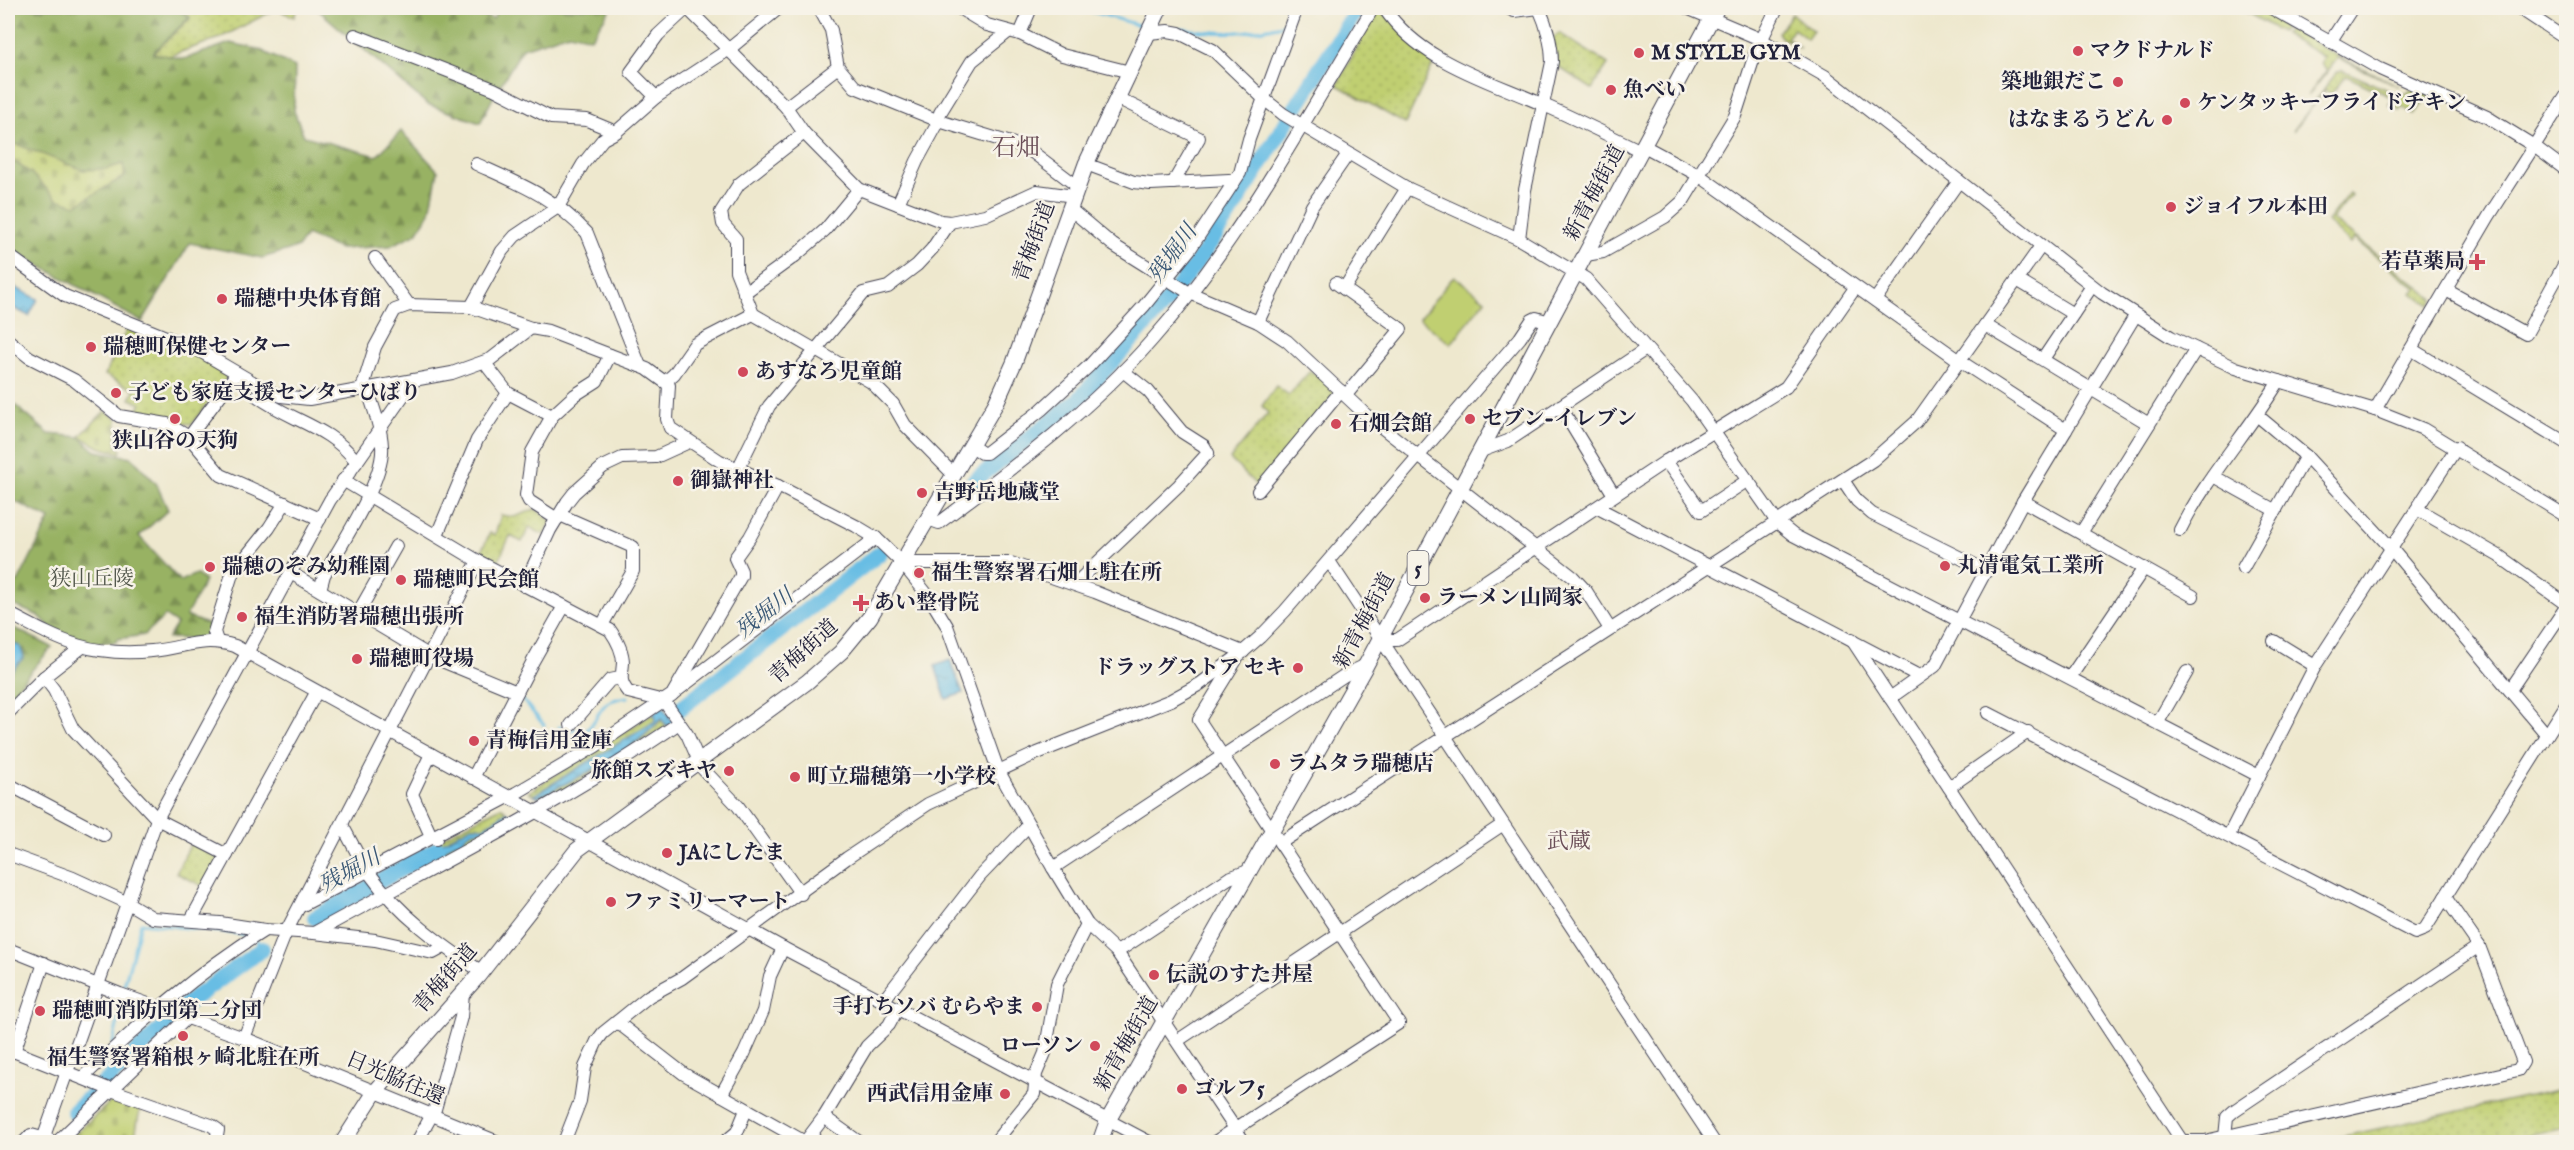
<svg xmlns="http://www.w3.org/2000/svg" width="2574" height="1150" viewBox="0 0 2574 1150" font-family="'IM FELL English','Noto Serif JP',serif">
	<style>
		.green { fill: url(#green-dots); stroke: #717856; stroke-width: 1.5 }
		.forest { fill: url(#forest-firs); stroke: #5d6a4f; stroke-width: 1.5 }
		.cemetery { fill: url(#cemetery-stones); stroke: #717856; stroke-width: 1.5 }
		.pitch { fill: #c0cf71; stroke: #717856; stroke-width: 1.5 }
		.water { fill: url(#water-ripples); stroke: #447090; stroke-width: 1.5 }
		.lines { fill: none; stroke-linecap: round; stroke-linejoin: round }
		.stream { stroke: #67bde4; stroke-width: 3 }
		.river { stroke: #67bde4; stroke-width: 16 }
		.minor-casing { stroke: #414051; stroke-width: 14 }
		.major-casing { stroke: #414051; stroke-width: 17 }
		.minor { stroke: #fff; stroke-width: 12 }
		.major { stroke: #fff; stroke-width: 15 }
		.poi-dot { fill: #d1495b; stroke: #f7f3e8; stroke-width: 2 }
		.labels { text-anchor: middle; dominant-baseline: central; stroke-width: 5; stroke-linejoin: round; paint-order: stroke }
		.shield { fill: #f7f3e8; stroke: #62616f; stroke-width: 1.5 }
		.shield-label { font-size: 20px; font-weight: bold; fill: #22223b }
		.poi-label { font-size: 21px; font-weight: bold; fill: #22223b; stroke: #f7f3e8; text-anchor: start }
		.street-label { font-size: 21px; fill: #22223b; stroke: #f7f3e8 }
		.park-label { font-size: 21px; fill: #51564b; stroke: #f7f3e8 }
		.water-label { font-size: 22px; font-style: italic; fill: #3a5876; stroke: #f7f3e8 }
		.neighbourhood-label { font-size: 22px; fill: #6a4d57; stroke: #f7f3e8 }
		.quarter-label { font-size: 24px; fill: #6a4d57; stroke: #f7f3e8 }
	</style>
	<defs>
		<pattern id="green-dots" width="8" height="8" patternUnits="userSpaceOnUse" patternTransform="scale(1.5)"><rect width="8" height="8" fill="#c0cf71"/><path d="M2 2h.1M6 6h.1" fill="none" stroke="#a5b163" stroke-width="1.8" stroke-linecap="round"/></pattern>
		<pattern id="forest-firs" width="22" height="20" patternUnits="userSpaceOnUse" patternTransform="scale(1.5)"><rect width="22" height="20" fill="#98b263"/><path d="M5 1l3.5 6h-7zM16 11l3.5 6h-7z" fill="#7c9053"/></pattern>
		<pattern id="cemetery-stones" width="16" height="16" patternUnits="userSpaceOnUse" patternTransform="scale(1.5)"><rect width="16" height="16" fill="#c0cf71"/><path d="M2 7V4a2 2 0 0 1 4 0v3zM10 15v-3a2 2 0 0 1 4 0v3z" fill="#a5b163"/></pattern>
		<pattern id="water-ripples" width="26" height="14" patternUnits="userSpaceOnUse" patternTransform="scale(1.5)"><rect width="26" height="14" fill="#67bde4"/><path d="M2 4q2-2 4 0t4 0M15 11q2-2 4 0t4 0" fill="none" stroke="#5499ba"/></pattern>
	</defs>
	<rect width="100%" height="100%" fill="#f7f3e8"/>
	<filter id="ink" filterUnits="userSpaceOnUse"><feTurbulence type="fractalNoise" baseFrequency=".0167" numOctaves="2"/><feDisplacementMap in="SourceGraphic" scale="12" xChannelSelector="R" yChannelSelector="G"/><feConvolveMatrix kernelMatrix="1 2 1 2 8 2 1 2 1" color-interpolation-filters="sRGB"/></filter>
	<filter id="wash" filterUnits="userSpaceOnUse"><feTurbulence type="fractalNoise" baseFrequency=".008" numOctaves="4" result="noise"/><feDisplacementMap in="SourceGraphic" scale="24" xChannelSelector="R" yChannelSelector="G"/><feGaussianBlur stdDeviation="1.35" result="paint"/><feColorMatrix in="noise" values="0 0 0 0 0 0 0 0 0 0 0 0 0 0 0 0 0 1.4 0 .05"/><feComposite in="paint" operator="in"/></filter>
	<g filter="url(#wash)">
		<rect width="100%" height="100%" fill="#eee8ce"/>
		<g class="green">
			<polygon points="175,8 297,8 294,17 276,9 220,38 158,60 153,53 190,18"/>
			<polygon points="1378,8 1436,58 1405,124 1337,85"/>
			<polygon points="2239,8 2255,8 2286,25 2281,32"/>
			<polygon points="1792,14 1813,31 1807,39 1794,29 1787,38 1800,48 1782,38 1778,33"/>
			<polygon points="2289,27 2339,57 2399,86 2338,58 2308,96 2327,70 2321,63 2324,57 2284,34"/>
			<polygon points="1559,33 1608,64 1592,89 1554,64 1553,38"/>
			<polygon points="2342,70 2394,93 2391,97 2346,76 2331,94 2325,90 2293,131 2337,72"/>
			<polygon points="2412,89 2429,95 2414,115 2402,106 2399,110 2392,104 2389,105 2395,93 2406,94"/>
			<polygon points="2349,193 2351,195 2332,219 2434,299 2430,305 2412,293 2416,288 2354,239 2350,244 2327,221"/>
			<polygon points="129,325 196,352 230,373 192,424 178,423 167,417 136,412 141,404 130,399 135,390 105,375"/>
			<polygon points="1310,371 1323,378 1337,391 1258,487 1230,459 1268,413 1262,406 1276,386 1289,395"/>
			<polygon points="536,509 551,521 544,535 529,527 522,542 510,536 495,568 478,558 490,533 495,535 501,515 514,517"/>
			<polygon points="653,714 656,717 654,722 534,795 529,792"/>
			<path d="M662,719L667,726L546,802L538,797C581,776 629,755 662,719Z"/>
			<polygon points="501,807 507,812 484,827 472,826 441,843 439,839"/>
			<polygon points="512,815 518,818 448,855 445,850 454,843 464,840 466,835 473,831 486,830"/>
			<polygon points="191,843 221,859 206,888 176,873"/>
			<polygon points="2566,1088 2566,1127 2496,1142 2317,1142"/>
		</g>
		<g class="forest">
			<polygon points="8,8 175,8 190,17 153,53 184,59 230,43 258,49 295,67 294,111 304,136 377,156 401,131 438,171 430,212 417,233 390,246 340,249 306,235 298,247 262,258 190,243 142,322 8,248"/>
			<polygon points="316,8 467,8 493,19 499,8 611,8 591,38 569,33 523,48 495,94 480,123 427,104"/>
			<polygon points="8,399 49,434 80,437 96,451 131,457 156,483 168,510 139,536 180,581 196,574 205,581 186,616 212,626 201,639 168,638 177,624 165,616 144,635 118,639 116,642 69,645 39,616 8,603 8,583 18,582 50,519 8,498"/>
			<polygon points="8,625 52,647 8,698"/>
		</g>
		<g class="cemetery">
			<polygon points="8,141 83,170 106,169 123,164 125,176 76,205 57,199 31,173 8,158"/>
			<polygon points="105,411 117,419 116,445 121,450 120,453 99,447 80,436"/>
			<polygon points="115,1098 140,1109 134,1142 66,1142"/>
		</g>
		<polygon class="pitch" points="1454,276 1485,300 1451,344 1419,319"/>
		<g class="water">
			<polygon points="8,284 38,299 29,316 8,305"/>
			<polygon points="14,644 20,646 24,657 8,675 8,645"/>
			<polygon points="950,660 963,693 946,699 935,666"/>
			<path d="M662,706L674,723L667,726L661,719C629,755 581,776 538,797L534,795L654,722L656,717L653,714Z"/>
			<polygon points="507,812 512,815 486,830 473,831 466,835 464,840 454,843 445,850 441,843 472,826 484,827"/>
		</g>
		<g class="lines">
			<g class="stream">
				<polyline points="1080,8 1145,27"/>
				<path d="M1181,28C1220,35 1248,34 1286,24"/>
				<polyline points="520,697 544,725"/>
				<path d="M559,727L585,732C604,715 595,700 628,697"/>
				<polyline points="257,941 262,949"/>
				<polyline points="124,986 141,923 250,935"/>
				<polyline points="113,1043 122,1003"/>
			</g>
			<g class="river">
				<polyline points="973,482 1078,400 1167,301 1203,254 1228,216 1358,8"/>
				<polyline points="678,710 880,553"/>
				<polyline points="315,918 438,848"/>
				<polyline points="74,1112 189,1002 262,949"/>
			</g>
		</g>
	</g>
	<g filter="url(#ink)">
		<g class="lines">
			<defs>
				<g id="minor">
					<polyline points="687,8 786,107 804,133 859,189 941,221 950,222 985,215 1037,191 1074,196"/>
					<polyline points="819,8 831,30 838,67 855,87 939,121 1027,148 1077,186"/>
					<polyline points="959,8 987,25 1020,34 1062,55 1130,72"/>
					<path d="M1384,8C1421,63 1489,80 1546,106C1578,120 1610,136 1641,151"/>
					<polyline points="1508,8 1514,11 1539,8"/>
					<polyline points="1687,8 1760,39 1825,76 2102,293 2171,337 2236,368 2375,410 2423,429 2566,516"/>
					<polyline points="2271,8 2380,69 2487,117 2534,146 2566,170"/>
					<polyline points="2519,8 2566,39"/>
					<polyline points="1149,33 1168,31 1179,33 1213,50 1264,99 1283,114 1407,188 1519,239 1586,279 1692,401 1777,522 1793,535 2259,776"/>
					<polyline points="1020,34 1031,8"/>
					<polyline points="355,35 494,89 551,118 587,120 616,132"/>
					<polyline points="2330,42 2352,8"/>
					<polyline points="656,97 631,72 658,35 687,8"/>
					<polyline points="1117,98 1199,138 1173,183"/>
					<polyline points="786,107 838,67"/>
					<polyline points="804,133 739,184 721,212 723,224 736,239 736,271 753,314 871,382 893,404 905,425 954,475"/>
					<polyline points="1644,146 1700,176 1960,361 2066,430 2135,316"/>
					<path d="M476,164C520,184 554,197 587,233L640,366"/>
					<polyline points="1086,164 1134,182 1151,184 1229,180 1234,182"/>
					<polyline points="898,204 917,161 939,121 940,113 972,61 1008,32"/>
					<polyline points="1069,208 1113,245 1188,292 1258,322 1287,341 1366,415 1573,577 1586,591 1610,629"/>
					<path d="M1519,239L1525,190L1552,62C1552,42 1547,26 1539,8"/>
					<polyline points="8,255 65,296 198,350 268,391 281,396 309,399 452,373 491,359 531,328"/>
					<polyline points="1586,255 1603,252 1665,217 1683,201 1735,116 1756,51 1777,8"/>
					<polyline points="375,258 409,305"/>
					<polyline points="2017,280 2073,314"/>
					<polyline points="1336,283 1401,329 1346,395"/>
					<polyline points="1344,289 1407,188"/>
					<polyline points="2446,290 2526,334 2566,261"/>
					<polyline points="744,293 795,256 825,230 859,189"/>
					<polyline points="1875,300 1959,181"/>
					<polyline points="471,307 502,251 515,236 558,207 583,164 603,139 616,132 656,97 728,50 779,8"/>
					<polyline points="1258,322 1312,206 1348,154"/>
					<polyline points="1985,325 2149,424"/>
					<polyline points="8,340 29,357 74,380 119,416 167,424 189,437 221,475 320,519"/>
					<polyline points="2411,349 2566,443"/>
					<polyline points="2043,359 2092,286"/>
					<polyline points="484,362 508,393 552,416"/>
					<polyline points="666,381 674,374 695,344 753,314"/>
					<polyline points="362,389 375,347 395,310 409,305 471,307 531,328 548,331 647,369 669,385 667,419 670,428 720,461 778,486 856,526 876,538 902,563 930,598 947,626 998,770 1053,868 1087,924 1117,952 1244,1142"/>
					<path d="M257,396C292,422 328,425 357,462"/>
					<polyline points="1560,406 1614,495"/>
					<polyline points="2375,410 2489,216 2566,96"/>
					<polyline points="2258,416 2306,456 2390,547 2547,735"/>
					<polyline points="189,437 237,373"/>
					<polyline points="972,446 982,453 986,453 1041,410 1089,366 1144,306 1190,249 1240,173 1249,139 1297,8"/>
					<polyline points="1481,451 1508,441 1646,349"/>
					<polyline points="1666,461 1701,511 1748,480"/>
					<polyline points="738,469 769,406 863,293 888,287 917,265 932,249 950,222"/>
					<polyline points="2213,476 2276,511"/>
					<path d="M343,480L478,561L610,630C617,640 623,651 623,663C622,676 619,681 628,692L664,701L687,734L702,768L738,806L801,894"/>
					<polyline points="1843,480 1857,501 1872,514 1987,571"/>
					<polyline points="1258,491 1341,391"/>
					<polyline points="2023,501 2193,596"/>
					<polyline points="1598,508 1919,676"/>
					<polyline points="2417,509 2499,556 2566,604"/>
					<polyline points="560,515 633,547 633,571 602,625"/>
					<polyline points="557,519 529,501 526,495 532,452 552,416 575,395 597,381 610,355"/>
					<path d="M928,519L939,523C1014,467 1090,411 1152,340C1240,241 1304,120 1373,8"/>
					<path d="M2180,530C2207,476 2248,432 2279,381"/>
					<polyline points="2081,533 2196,349"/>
					<polyline points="437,535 477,440 508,393"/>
					<polyline points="1329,561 1714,1142"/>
					<polyline points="902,563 1011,563 1095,592 1243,652"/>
					<polyline points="2243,568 2306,456"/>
					<polyline points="291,573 430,656 517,692"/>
					<polyline points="1075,584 1179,485 1208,453 1204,446 1182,432 1148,391 1123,371"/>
					<polyline points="524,586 550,530 567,502 574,493 603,467 622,458 656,457 689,442"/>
					<path d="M320,590L324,575C341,545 385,479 382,446C381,426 373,407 367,388"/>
					<path d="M8,613C61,641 89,657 152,651C185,648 201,636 235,646L783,948L1149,1142"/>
					<polyline points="358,613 396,546"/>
					<polyline points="1380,640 1397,640 1666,461 1786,387 1855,288"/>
					<polyline points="1852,640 2182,1141"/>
					<polyline points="217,641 214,632 232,574 269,528 285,503"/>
					<polyline points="2274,641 2315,666"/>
					<polyline points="2071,676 2144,568"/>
					<polyline points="44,677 54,690 73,729 157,819 227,855"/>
					<polyline points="2510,690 2566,607"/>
					<polyline points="674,693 876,538"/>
					<polyline points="1890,698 1935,666 2023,501 2066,430"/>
					<polyline points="8,713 44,677 81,648"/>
					<polyline points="1988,713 2415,933 2425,929 2566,705"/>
					<polyline points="2158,722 2187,672"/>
					<polyline points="571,725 610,680 620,678"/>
					<polyline points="431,754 412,794 431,836 436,839"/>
					<polyline points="473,778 533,661 564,606"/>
					<polyline points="8,784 104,835"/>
					<polyline points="1949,787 2028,732"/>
					<path d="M342,825C351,841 359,859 370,874C398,914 441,945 482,972"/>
					<polyline points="2229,835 2315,666 2457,447"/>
					<polyline points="1280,843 1873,460 1916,422 2041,246"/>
					<polyline points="8,854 73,878 128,903 153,918 220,923 265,930 314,933 375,940 433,953 444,947"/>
					<polyline points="1053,868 1345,675 1366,665"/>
					<polyline points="301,906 516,793 596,746 672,695 741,576 741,571 735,558 750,537 778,486"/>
					<polyline points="191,920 316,693"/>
					<path d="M314,933C437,865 563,803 679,723"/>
					<polyline points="8,949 120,994 244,1038 498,1142"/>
					<polyline points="1117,952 1229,878 1251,870"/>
					<polyline points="883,1001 980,876 1029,825"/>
					<polyline points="617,1022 684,1074 805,1142"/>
					<polyline points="244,1038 286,932 478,561"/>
					<polyline points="1177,1041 1502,825"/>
					<polyline points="8,1049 114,1091 211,1125 218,1130 216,1142"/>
					<polyline points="14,1052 44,963"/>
					<path d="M82,1078C142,1022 195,974 265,930"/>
					<polyline points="721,1095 744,1054 763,1011 770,976 783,948"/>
					<polyline points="824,1117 859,1142"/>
					<polyline points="2225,1137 2227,1117 2235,1110 2479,946"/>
					<polyline points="2182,1141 2205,1141 2518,1070 2523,1062 2479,946 2445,897"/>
					<polyline points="24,1142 31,1135 50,1140"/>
					<polyline points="42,1142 157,819 330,500 414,380"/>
					<polyline points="57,1142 187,1018"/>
					<polyline points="417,1142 435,1109 461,1017 463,993"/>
					<polyline points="564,1142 580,1101 585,1067 597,1041 603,1033 649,996 682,978 847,858 928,804 1035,754 1171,700 1200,684 1238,656 1260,637 1285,611 1520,338 1532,320 1536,318 1550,322"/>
					<polyline points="725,1142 737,1132 746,1110"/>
					<polyline points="805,1142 824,1117 867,1046 889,1025 898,1008"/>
					<polyline points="995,1142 1034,1094 1036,1074 1045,1053 1057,984 1087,924"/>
					<polyline points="1215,1142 1399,1023 1199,720 1236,660"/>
				</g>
				<g id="major">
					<polyline points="343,1142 375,1092 478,976 577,850 807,682 841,652 870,617 996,403 1014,363 1086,164 1160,8"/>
					<polyline points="1100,1142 1107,1122 1366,665 1717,8"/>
				</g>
			</defs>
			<use href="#minor" class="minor-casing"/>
			<use href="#major" class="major-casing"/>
			<use href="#minor" class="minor"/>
			<use href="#major" class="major"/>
		</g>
	</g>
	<g class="poi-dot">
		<circle cx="2078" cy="51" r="6"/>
		<circle cx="1639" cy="53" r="6"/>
		<circle cx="2118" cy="82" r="6"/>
		<circle cx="1611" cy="90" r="6"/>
		<circle cx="2185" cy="103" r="6"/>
		<circle cx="2167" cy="120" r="6"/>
		<circle cx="2171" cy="207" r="6"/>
		<path d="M2474 253h6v6h6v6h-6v6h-6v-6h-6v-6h6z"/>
		<circle cx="222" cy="299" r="6"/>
		<circle cx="91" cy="347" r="6"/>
		<circle cx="743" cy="372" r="6"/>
		<circle cx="116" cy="393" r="6"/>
		<circle cx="175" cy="419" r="6"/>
		<circle cx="1470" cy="419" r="6"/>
		<circle cx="1336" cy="424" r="6"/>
		<circle cx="678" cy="481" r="6"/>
		<circle cx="922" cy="493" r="6"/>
		<circle cx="1945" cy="566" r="6"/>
		<circle cx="210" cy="567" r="6"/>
		<circle cx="919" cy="573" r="6"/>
		<circle cx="401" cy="580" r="6"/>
		<circle cx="1425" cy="598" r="6"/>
		<path d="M858 594h6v6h6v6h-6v6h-6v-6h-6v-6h6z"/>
		<circle cx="242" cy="617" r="6"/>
		<circle cx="357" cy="659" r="6"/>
		<circle cx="1298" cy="668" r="6"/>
		<circle cx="474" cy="741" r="6"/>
		<circle cx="1275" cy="764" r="6"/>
		<circle cx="729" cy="771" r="6"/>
		<circle cx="795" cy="777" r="6"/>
		<circle cx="667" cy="853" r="6"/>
		<circle cx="611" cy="902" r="6"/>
		<circle cx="1154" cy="975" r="6"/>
		<circle cx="1037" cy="1007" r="6"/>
		<circle cx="40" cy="1011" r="6"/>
		<circle cx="183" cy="1036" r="6"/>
		<circle cx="1095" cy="1046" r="6"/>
		<circle cx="1182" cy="1089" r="6"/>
		<circle cx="1005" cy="1094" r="6"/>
	</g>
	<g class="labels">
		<rect class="shield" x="1407.5" y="551" width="21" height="34" rx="4.5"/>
		<g class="shield-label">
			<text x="1418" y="568">5</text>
		</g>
		<g class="poi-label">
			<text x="2090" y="51">マクドナルド</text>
			<text x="1651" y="53">M STYLE GYM</text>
			<text x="2106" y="82" text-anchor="end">築地銀だこ</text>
			<text x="1623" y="90">魚べい</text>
			<text x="2197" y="103">ケンタッキーフライドチキン</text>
			<text x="2155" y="120" text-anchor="end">はなまるうどん</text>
			<text x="2183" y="207">ジョイフル本田</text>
			<text x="2465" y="262" text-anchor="end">若草薬局</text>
			<text x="234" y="299">瑞穂中央体育館</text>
			<text x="103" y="347">瑞穂町保健センター</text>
			<text x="755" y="372">あすなろ児童館</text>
			<text x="128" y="393">子ども家庭支援センターひばり</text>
			<text x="1482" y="419">セブン-イレブン</text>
			<text x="1348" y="424">石畑会館</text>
			<text x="175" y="441" text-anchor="middle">狭山谷の天狗</text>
			<text x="690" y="481">御嶽神社</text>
			<text x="934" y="493">吉野岳地蔵堂</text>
			<text x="1957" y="566">丸清電気工業所</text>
			<text x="222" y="567">瑞穂のぞみ幼稚園</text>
			<text x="931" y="573">福生警察署石畑上駐在所</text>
			<text x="413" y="580">瑞穂町民会館</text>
			<text x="1437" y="598">ラーメン山岡家</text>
			<text x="874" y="603">あい整骨院</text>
			<text x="254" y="617">福生消防署瑞穂出張所</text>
			<text x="369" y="659">瑞穂町役場</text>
			<text x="1286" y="668" text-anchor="end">ドラッグストア セキ</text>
			<text x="486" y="741">青梅信用金庫</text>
			<text x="1287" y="764">ラムタラ瑞穂店</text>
			<text x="717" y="771" text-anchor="end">旅館スズキヤ</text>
			<text x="807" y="777">町立瑞穂第一小学校</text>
			<text x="679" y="853">JAにしたま</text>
			<text x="623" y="902">ファミリーマート</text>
			<text x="1166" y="975">伝説のすた丼屋</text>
			<text x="1025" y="1007" text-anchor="end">手打ちソバ むらやま</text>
			<text x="52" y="1011">瑞穂町消防団第二分団</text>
			<text x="1083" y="1046" text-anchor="end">ローソン</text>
			<text x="183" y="1058" text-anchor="middle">福生警察署箱根ヶ崎北駐在所</text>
			<text x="1194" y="1089">ゴルフ5</text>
			<text x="993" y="1094" text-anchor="end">西武信用金庫</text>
		</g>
		<g class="street-label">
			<text transform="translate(1595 193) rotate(-62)">新青梅街道</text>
			<text transform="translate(1035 242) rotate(-70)">青梅街道</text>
			<text transform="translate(1365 621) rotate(-62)">新青梅街道</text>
			<text transform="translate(804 652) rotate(-42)">青梅街道</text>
			<text transform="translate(446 979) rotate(-49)">青梅街道</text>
			<text transform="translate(1127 1044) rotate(-60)">新青梅街道</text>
			<text transform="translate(395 1079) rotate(23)">日光脇往還</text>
		</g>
		<g class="park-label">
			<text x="92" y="579">狭山丘陵</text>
		</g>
		<g class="water-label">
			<text transform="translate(1173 254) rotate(-54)">残堀川</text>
			<text transform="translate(765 614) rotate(-38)">残堀川</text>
			<text transform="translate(350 872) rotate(-29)">残堀川</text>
		</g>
		<g class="neighbourhood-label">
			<text x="1569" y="842">武蔵</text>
		</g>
		<g class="quarter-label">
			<text x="1016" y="148">石畑</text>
		</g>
	</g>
	<rect width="2574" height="1150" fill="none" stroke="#f7f3e8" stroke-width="30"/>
</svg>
